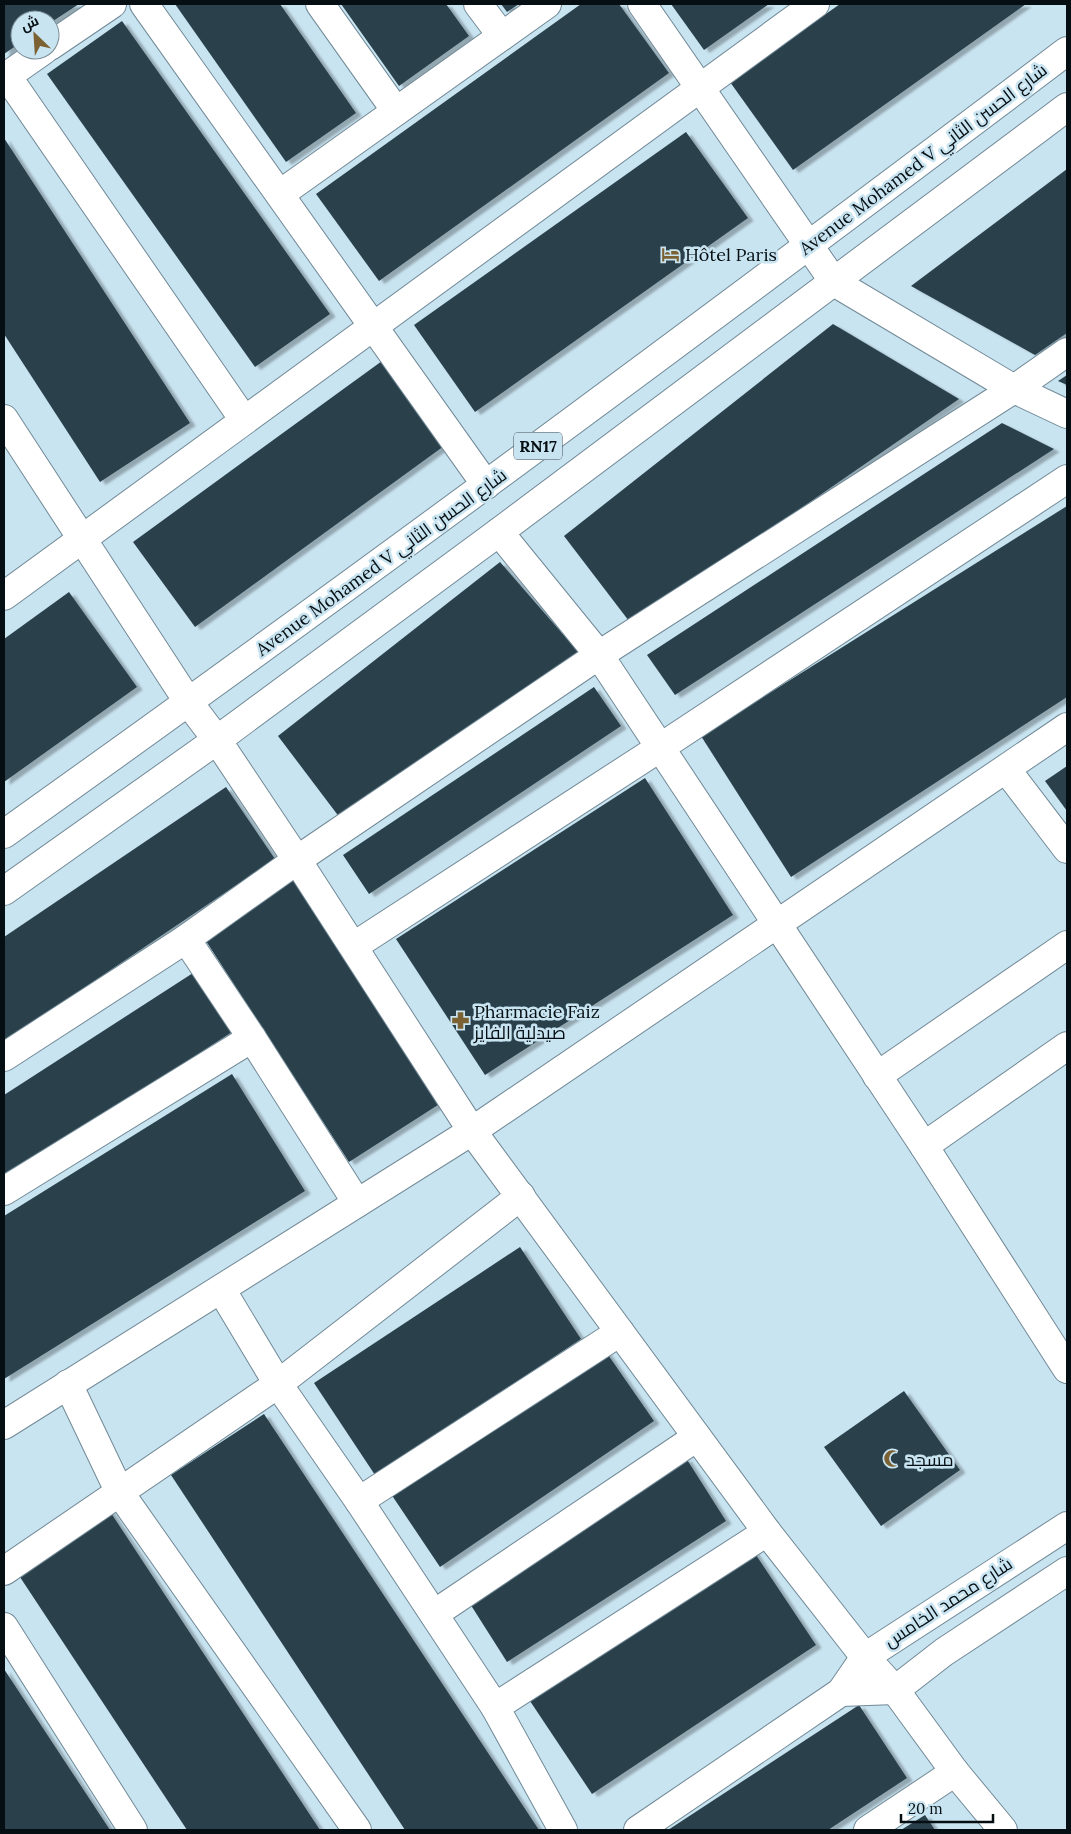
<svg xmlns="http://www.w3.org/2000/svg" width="1071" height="1834" viewBox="0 0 1071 1834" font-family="Lora,Cairo,serif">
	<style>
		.building { fill: #2a414c; filter: url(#shadow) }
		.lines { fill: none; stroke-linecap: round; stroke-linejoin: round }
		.street-casing { stroke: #718996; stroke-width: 30 }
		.primary-casing { stroke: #718996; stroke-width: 30 }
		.street { stroke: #fff; stroke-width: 28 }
		.primary { stroke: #fff; stroke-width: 28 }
		.labels { text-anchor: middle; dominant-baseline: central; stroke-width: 5; stroke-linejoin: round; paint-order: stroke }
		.shield { fill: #c9e4f1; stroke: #404e55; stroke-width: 1 }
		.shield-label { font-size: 16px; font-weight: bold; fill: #050e12 }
		.street-label { font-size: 18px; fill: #050e12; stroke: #c9e4f1 }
		.poi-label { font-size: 18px; fill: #050e12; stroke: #c9e4f1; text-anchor: start }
	</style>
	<defs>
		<filter id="shadow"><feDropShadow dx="5.5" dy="3" stdDeviation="1" flood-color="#0004"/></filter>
	</defs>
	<rect width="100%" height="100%" fill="#c9e4f1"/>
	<g class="building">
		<polygon points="4,4 79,4 50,23 50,20 20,20 20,43 4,54"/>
		<polygon points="175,4 280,4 356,113 286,162"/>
		<polygon points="341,4 446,4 469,36 399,86"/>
		<polygon points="501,4 519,4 507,12"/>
		<polygon points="581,4 619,4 669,73 379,281 316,194"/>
		<polygon points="671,4 769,4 704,50"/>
		<polygon points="840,4 1026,4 793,170 730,82"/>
		<polygon points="122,21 330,314 255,367 47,74"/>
		<polygon points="686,132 748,218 475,412 414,325"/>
		<polygon points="4,138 190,423 100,482 4,334"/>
		<polygon points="1067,169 1067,333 1035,355 911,286"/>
		<polygon points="833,324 959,399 632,625 564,536"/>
		<polygon points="382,361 444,446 195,627 133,542"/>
		<polygon points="1067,375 1067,385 1058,381"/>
		<polygon points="1002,423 1054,449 675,695 647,655"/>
		<polygon points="1067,506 1067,697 791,877 701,736"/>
		<polygon points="500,562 581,655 343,822 278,736"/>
		<polygon points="69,592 137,687 4,782 4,639"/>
		<polygon points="594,687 621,726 369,894 343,855"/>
		<polygon points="1067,766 1067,811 1045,781"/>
		<polygon points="645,778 733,915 485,1075 396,939"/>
		<polygon points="226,787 275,859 4,1042 4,937"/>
		<polygon points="296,879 441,1103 349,1162 204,938"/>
		<polygon points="193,973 232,1032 4,1179 4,1095"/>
		<polygon points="232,1074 305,1191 4,1379 4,1216"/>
		<polygon points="520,1247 581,1339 375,1475 314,1383"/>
		<polygon points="604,1349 654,1421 440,1567 391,1494"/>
		<polygon points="904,1391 960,1470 881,1526 824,1447"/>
		<polygon points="264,1414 539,1830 405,1830 171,1475"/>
		<polygon points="686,1458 726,1521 507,1662 467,1599"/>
		<polygon points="109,1510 320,1830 187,1830 16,1571"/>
		<polygon points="752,1549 816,1645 592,1794 528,1698"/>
		<polygon points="4,1669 110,1830 4,1830"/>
		<polygon points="859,1705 907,1778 828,1830 668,1830"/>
		<polygon points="925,1815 935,1830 901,1830"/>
	</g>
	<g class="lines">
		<defs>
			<g id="street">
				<polyline points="144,4 486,485"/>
				<polyline points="320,4 396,111"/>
				<polyline points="478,4 502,36"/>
				<polyline points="642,4 834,282 1014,389 1067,414"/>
				<polyline points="50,46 112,4"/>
				<polyline points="7,76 244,420"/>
				<polyline points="4,78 44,50"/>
				<polyline points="280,194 547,4"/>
				<polyline points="4,419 189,703 217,740 297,860 472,1131 767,1532 865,1657 895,1690 955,1772 1003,1830"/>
				<polyline points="499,532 599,655 924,1146 1067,1369"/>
				<polyline points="4,596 815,4"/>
				<polyline points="1006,769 1067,849"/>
				<polyline points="186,939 252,1038 357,1203"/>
				<polyline points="354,946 661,747 1067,479"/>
				<polyline points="4,1057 186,939 297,860 599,655 1014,389 1067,352"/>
				<polyline points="877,1076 1067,945"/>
				<polyline points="924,1146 1067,1046"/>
				<polyline points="4,1191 252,1038"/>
				<polyline points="221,1289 278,1384 359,1501 495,1707 563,1830"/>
				<polyline points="68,1384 120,1493 357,1830"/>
				<polyline points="4,1425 472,1131 1067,727"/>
				<polyline points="359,1501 620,1332"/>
				<polyline points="4,1571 278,1384 521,1196"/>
				<polyline points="434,1614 697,1437"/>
				<polyline points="4,1627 133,1830"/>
				<polyline points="841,1692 895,1690 944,1652 1067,1571"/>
				<polyline points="495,1707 767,1532"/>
				<polyline points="638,1830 841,1692 865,1657 1067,1526"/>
				<polyline points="868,1830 955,1772"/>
			</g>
			<g id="primary">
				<path d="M4,834C362,579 716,316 1067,51"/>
				<polyline points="4,891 217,740 499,532 1067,107"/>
			</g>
		</defs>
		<use href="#street" class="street-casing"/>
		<use href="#primary" class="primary-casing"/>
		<use href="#street" class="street"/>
		<use href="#primary" class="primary"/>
	</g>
	<defs>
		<symbol id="hotel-bare" viewBox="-9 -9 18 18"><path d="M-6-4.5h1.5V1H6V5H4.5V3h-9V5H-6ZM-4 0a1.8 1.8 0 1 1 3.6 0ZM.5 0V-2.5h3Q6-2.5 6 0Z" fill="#7c6233" stroke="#c9e4f1" stroke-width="2.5" paint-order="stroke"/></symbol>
		<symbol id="pharmacy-bare" viewBox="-9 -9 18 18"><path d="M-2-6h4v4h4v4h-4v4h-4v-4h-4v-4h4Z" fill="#7c6233" stroke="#c9e4f1" stroke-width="2.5" paint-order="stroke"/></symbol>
		<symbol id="mosque-bare" viewBox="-9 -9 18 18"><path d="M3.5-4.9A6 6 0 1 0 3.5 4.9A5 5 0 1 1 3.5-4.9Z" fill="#7c6233" stroke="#c9e4f1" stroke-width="2.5" paint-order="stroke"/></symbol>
	</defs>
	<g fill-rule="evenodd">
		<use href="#hotel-bare" x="658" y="242" width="25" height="25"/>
		<use href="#pharmacy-bare" x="448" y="1008" width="25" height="25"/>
		<use href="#mosque-bare" x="880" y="1446" width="25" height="25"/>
	</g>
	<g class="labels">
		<rect class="shield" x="514" y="432.5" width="48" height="27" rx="4"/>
		<g class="shield-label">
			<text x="538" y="446">RN17</text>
		</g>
		<g class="street-label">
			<text transform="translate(923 159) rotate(-37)">Avenue Mohamed V شارع الحسن الثاني</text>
			<text transform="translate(381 562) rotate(-36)">Avenue Mohamed V شارع الحسن الثاني</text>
			<text transform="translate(948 1602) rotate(-33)">شارع محمد الخامس</text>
		</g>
		<g class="poi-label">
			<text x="685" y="254">Hôtel Paris</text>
			<text x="474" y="1011">Pharmacie Faiz<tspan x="474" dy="21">صيدلية الفايز</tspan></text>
			<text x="906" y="1459">مسجد</text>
		</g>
	</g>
	<rect width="1071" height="1834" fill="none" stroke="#050e12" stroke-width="10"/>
	<g transform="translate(35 35) rotate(335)"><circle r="24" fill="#c9e4f1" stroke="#7b8e98"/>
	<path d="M0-4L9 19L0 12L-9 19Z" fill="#7c6233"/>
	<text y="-8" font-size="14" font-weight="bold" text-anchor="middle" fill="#050e12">ش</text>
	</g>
	<path d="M901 1814v8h92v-8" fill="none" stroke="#050e12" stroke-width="2.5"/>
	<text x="908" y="1814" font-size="15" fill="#050e12" stroke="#c9e4f1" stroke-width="4" paint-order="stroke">20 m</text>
</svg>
